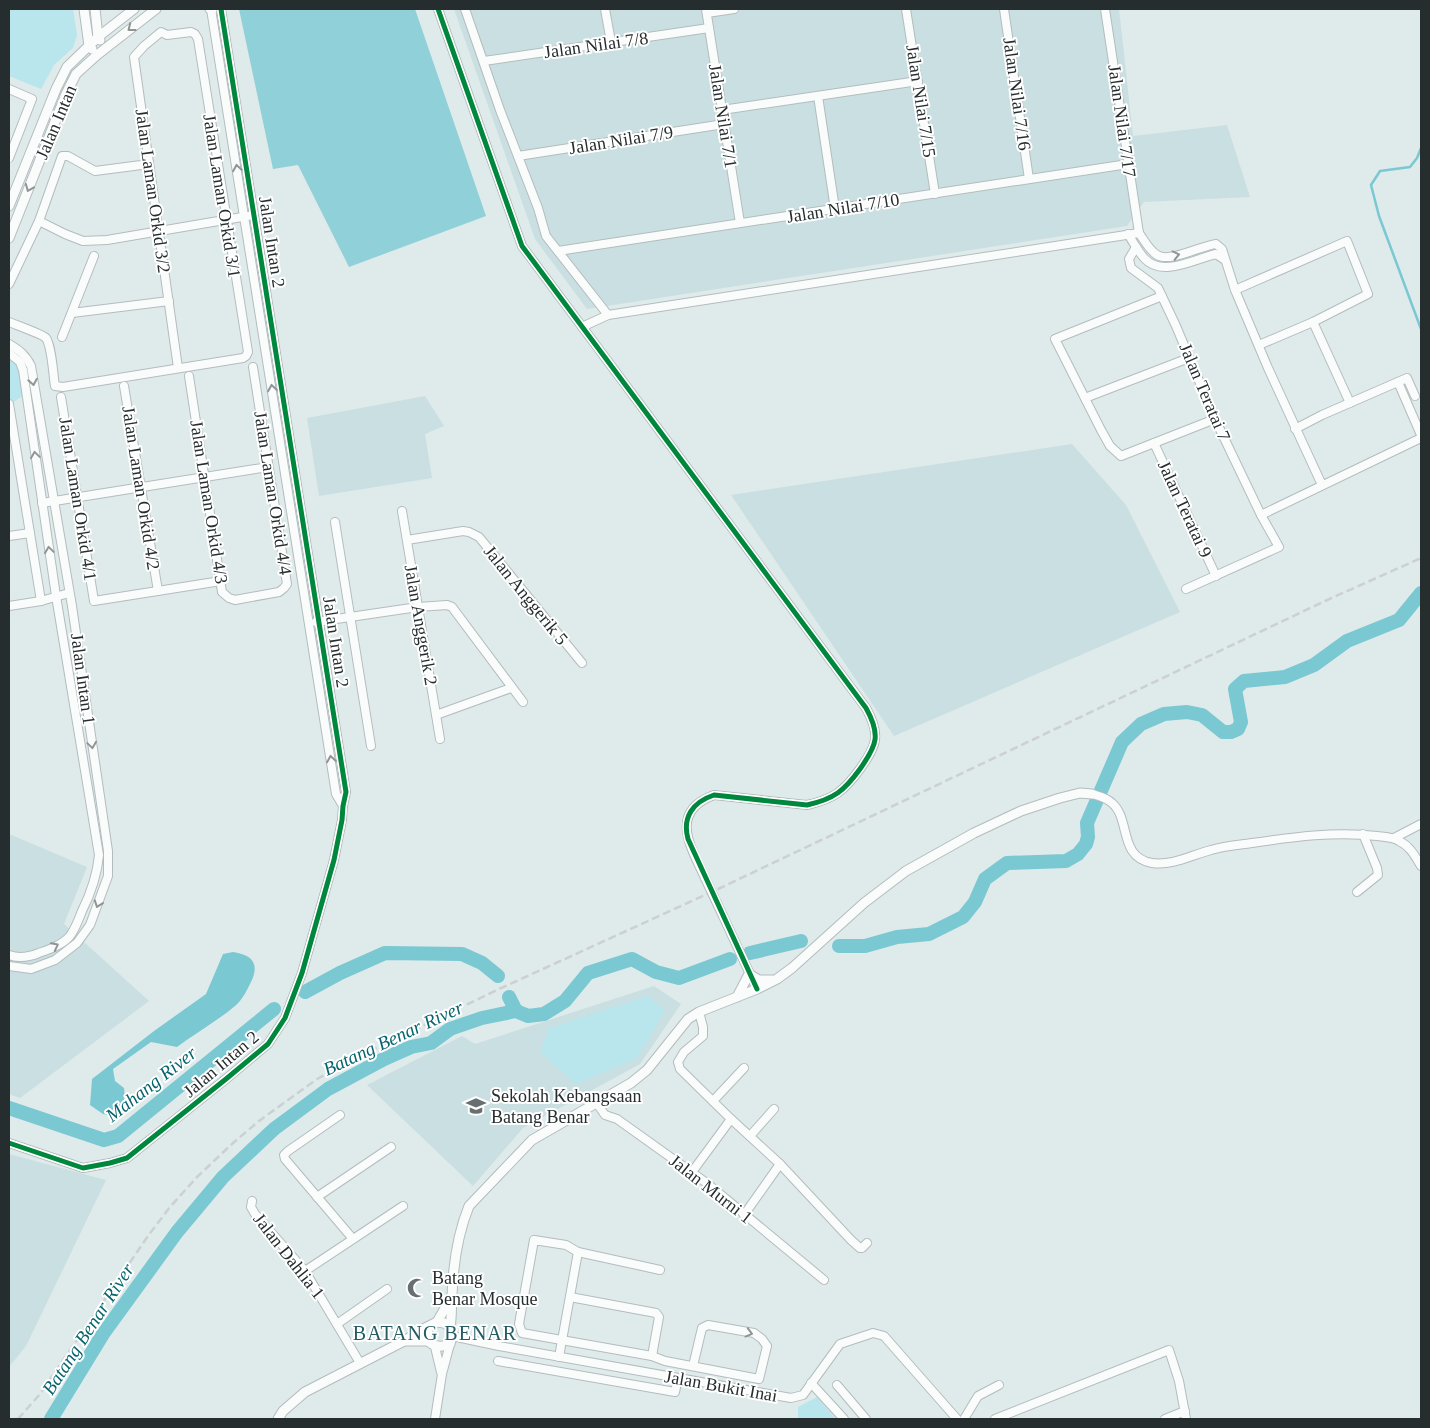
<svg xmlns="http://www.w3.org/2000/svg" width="1430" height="1428" viewBox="0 0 1430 1428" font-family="Georgia,serif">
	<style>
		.built { fill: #cadfe1 }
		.green { fill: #b9e5ec }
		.forest { fill: #90d0d8 }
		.water { fill: #7ac8d2 }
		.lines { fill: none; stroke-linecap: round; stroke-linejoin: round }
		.stream { stroke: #7ac8d2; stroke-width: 2.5 }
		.river { stroke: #7ac8d2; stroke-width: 14 }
		.minor-casing { stroke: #b4bcbd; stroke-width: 10 }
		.tertiary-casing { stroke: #b4bcbd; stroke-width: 11 }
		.minor { stroke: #fafcfc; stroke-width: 8 }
		.tertiary { stroke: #fafcfc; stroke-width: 9 }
		.rail { stroke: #ccd0d0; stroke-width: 2.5; stroke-dasharray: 8 4; stroke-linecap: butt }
		.minor-bridge-casing { stroke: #b4bcbd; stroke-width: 10; stroke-linecap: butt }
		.minor-bridge { stroke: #fafcfc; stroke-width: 8 }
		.cycleway-casing { stroke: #fff; stroke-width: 8 }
		.cycleway { stroke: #00873e; stroke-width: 5 }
		.oneway { stroke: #909495 }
		.labels { text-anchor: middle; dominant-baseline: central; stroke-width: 4; stroke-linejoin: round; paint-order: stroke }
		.street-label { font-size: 18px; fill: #262d2e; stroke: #fff }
		.poi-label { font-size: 18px; fill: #262d2e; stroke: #fff; text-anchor: start }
		.water-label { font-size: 19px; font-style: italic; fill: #06646e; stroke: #fff }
		.quarter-label { font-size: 20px; letter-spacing: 1px; fill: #235c63; stroke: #fff }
	</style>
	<rect width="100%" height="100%" fill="#dfeaeb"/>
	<g class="built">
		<polygon points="454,9 1119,9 1133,136 1227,125 1250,197 1144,202 1127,226 587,309 535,239"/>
		<polygon points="425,396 444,426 425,434 432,478 319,496 307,418"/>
		<polygon points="1072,444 1126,505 1180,612 894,736 731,495"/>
		<polygon points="9,834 87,867 64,924 149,1001 20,1098 9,1094"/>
		<polygon points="654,986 681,1004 640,1064 523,1128 473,1186 367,1085 462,1036 475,1044"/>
		<polygon points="9,1154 106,1180 26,1346 9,1367"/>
	</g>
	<g class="green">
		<polygon points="9,9 73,9 77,35 73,48 54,65 41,89 9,76"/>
		<polygon points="9,357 18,365 24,395 12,403 9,400"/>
		<polygon points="648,996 665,1010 637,1058 576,1084 540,1052 549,1028"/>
		<polygon points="817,1397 836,1419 798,1419 798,1407"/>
	</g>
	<polygon class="forest" points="239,9 415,9 486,216 349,267 298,165 273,169"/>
	<path class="water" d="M233,952C254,955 260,965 250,984C246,992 242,1000 235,1006C217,1021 196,1033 177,1047L151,1042L113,1069L115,1081L124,1088C126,1102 123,1108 112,1116L103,1114L90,1105L92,1079L154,1031L206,994L223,954Z"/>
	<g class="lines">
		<polyline class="stream" points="1421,148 1417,158 1410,167 1380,171 1371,185 1379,216 1421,329"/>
		<g class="river">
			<polyline points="839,946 865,946 897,937 929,934 963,917 975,902 985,879 1007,863 1066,861 1078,854 1086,844 1088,837 1087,823 1122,742 1141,724 1164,714 1187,712 1202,715 1223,732 1231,732 1238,729 1241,722 1235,689 1244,681 1285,677 1314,665 1347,641 1399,620 1421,593"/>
			<polyline points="750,953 801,941"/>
			<polyline points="305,992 340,973 385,953 462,954 482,963 498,976"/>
			<polyline points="509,997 516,1011"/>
			<polyline points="9,1108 104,1140 118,1136 274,1009"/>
			<polyline points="51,1419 103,1334 177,1232 223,1177 274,1129 328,1089 384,1059 411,1047 431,1043 450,1029 482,1018 516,1011 528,1016 544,1014 565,1001 588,973 632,959 656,972 679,978 730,959"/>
		</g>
		<defs>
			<g id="minor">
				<polyline points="211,9 336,794 343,806"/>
				<path d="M438,9L522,246L866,708C881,735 877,745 860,769C844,791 834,799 807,805L714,795C668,812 691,847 705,878"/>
				<polyline points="465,9 500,110 538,208 546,236 608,315"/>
				<polyline points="605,9 611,42"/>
				<polyline points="706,9 740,223"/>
				<polyline points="906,9 935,194"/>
				<polyline points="1004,9 1029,179"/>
				<path d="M1105,9L1139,233C1144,240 1149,250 1157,255C1170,263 1200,246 1216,244L1222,249L1235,290L1268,368L1322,485"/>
				<polyline points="707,13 734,9"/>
				<polyline points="484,61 709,28"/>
				<polyline points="9,89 32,99 9,158"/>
				<polyline points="818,96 835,209"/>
				<polyline points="722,110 918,81"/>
				<polyline points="518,156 724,124"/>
				<polyline points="39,221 65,234 83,241 107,240 248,216"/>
				<path d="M1128,234C1133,242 1138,251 1144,258C1162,278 1194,259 1216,254L1225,260"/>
				<polyline points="1136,247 1129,259 1131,268 1158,288 1176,326 1215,419 1261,515 1279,547 1186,589"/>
				<polyline points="558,251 1128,164"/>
				<polyline points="9,284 39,221 62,156 68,156 95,171 149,164"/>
				<polyline points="1235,290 1347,241 1368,294 1313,322 1259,345"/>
				<polyline points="1162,296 1055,339 1101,430 1110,446 1121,456 1215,419"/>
				<polyline points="72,313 169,301"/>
				<path d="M9,322C16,325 42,334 46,338C52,347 53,374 55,386L63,387L243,358L246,356L248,352L198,39L195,34L191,32L167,35L161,32L144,46L134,57L178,368"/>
				<polyline points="1313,322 1350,403"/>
				<polyline points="582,327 608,315 1139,233"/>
				<polyline points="62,337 94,256"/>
				<path d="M9,344C19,350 26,355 31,366L72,606L108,851V876L90,925L77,943L55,960L31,969L9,966"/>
				<path d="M9,353L20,362L23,370L56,596L99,855C97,876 91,893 82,911C79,919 75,929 70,936C62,945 50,949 39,953C29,957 19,959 9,955"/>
				<polyline points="189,376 222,592 229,598 235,600 279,592 284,588 287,584 253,367"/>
				<polyline points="1398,382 1421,435"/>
				<polyline points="124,386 158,591"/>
				<polyline points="61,397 94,601 221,581"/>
				<polyline points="1085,398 1189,358"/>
				<polyline points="9,404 41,601"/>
				<polyline points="1295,429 1322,415 1407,378 1415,396"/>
				<polyline points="1154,443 1216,576"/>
				<polyline points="42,503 268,467"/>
				<polyline points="402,511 440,739"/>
				<polyline points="1261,515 1421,438"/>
				<polyline points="335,522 371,746"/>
				<polyline points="9,536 30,533"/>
				<polyline points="407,540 463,531 469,532 479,537 582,663"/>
				<polyline points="9,606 41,601 69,593"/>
				<polyline points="316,622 418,607 447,605 452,607 523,702"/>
				<polyline points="436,715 511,688"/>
				<path d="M1092,794C1099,796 1107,798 1112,803C1131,819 1118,857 1152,863C1173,866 1191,855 1211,850C1224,846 1239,845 1252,843C1293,837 1335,831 1377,836C1385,837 1393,837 1399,841C1410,846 1415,856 1421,866"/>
				<polyline points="1394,838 1421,824"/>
				<polyline points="1357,892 1378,875 1377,868 1363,834"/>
				<polyline points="723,916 757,989"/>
				<polyline points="699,1012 703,1027 703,1036 684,1052 678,1062 680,1069 731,1119 780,1164 851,1240 860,1248 862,1248 867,1243"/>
				<polyline points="713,1101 744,1068"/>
				<polyline points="596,1102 605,1115 617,1119 708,1184 824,1280"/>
				<polyline points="340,1115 288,1151 284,1155 285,1159 353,1239"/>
				<polyline points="750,1136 774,1109"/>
				<polyline points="9,1143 83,1168 110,1163 127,1158 226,1079 268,1044 285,1018 302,973 334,860 342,820 343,806 346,792 221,9"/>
				<polyline points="692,1172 731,1119"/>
				<polyline points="317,1197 391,1147"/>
				<polyline points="252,1201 251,1207 255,1214 305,1271 360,1363"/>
				<polyline points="744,1215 780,1164"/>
				<polyline points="660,1270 578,1252 566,1245 534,1240 519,1324 522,1333 652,1356 665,1361 759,1379 767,1346 762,1339 754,1333 708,1325 702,1328 693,1366"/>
				<polyline points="305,1271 403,1206"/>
				<polyline points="570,1297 656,1313 659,1317 652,1356"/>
				<polyline points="337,1324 387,1289"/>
				<polyline points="452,1336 499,1346 791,1398 803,1395 840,1344 873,1333 884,1336 957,1419"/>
				<polyline points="435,1347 441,1372"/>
				<polyline points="559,1357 578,1252"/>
				<polyline points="498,1361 675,1392 678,1378"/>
				<polyline points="811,1383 844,1419"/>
				<polyline points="837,1385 866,1419"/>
				<polyline points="435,1419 442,1374 450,1344"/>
				<polyline points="964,1419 978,1396 999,1385"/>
				<polyline points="995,1419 1169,1350 1179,1381 1186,1419"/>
				<polyline points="1165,1419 1185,1411"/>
			</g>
			<g id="tertiary">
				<polyline points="84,9 89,46 92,49"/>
				<polyline points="95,9 98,37 100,40"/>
				<polyline points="210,9 212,10"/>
				<polyline points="9,206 56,89 67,67 98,37 134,9"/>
				<polyline points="9,238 66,94 76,74 97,55 156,9"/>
				<polyline points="737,997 749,974 759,980 772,980"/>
				<polyline points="437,1322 451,1298"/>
				<path d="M450,1327C452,1317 451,1306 452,1296C453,1267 458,1233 469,1206L532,1140L631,1083L647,1070L688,1019L699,1012L757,989L777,979L792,968L864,903L906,871L974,833L1021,811L1060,798L1080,793L1092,794"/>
				<polyline points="404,1341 428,1341"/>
				<path d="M278,1419L283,1411L305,1392L404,1341L425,1328L437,1322L444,1323C453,1328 453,1335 450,1344C434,1351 419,1340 431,1325"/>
			</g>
		</defs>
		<use href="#minor" class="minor-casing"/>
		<use href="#tertiary" class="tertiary-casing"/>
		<use href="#minor" class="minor"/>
		<use href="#tertiary" class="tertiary"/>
		<polyline class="rail" points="18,1419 40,1394 148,1236 170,1207 197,1177 233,1143 259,1121 317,1079 364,1054 497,990 718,889 1325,601 1421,558"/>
		<defs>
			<polyline id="minor-bridge" points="705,878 723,916"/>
		</defs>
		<use href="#minor-bridge" class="minor-bridge-casing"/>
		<use href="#minor-bridge" class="minor-bridge"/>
		<defs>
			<g id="cycleway">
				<path d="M438,9L522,246L866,708C881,735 877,745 860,769C844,791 834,799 807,805L714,795C693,802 682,817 688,839L757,989"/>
				<polyline points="9,1143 83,1168 110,1163 127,1158 226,1079 268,1044 285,1018 302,973 334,860 342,820 343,806 346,792 221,9"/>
			</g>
		</defs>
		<use href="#cycleway" class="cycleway-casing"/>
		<use href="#cycleway" class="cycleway"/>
	</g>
	<defs><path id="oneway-chevron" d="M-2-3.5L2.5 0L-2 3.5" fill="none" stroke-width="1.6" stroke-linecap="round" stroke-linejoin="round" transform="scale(1.25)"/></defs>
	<g class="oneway">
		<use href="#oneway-chevron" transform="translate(131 28) rotate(142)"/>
		<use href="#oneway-chevron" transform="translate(237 168) rotate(-99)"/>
		<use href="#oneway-chevron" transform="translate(29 188) rotate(112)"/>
		<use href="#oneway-chevron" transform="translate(1176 255) rotate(-13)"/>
		<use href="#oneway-chevron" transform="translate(33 382) rotate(80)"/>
		<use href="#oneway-chevron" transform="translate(272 388) rotate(-99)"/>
		<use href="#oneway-chevron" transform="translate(35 455) rotate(-98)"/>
		<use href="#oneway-chevron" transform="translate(49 550) rotate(-98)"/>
		<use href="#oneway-chevron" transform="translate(92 745) rotate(82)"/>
		<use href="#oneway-chevron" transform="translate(331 759) rotate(-99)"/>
		<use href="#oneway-chevron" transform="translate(98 904) rotate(110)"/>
		<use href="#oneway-chevron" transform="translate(55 946) rotate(-27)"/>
		<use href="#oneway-chevron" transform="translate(749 1333) rotate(15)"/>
	</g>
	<defs>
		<symbol id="school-bare" viewBox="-9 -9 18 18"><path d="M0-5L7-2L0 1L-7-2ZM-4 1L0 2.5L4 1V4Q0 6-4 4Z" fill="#676f70" stroke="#fff" stroke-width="2.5" paint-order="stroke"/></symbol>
		<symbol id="mosque-bare" viewBox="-9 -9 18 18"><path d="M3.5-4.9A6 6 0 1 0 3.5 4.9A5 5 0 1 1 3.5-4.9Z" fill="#676f70" stroke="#fff" stroke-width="2.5" paint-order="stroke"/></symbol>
	</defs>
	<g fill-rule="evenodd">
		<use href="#school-bare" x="462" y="1092" width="28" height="28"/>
		<use href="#mosque-bare" x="403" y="1274" width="28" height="28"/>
	</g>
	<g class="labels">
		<g class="street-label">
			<text transform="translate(596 45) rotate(-8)">Jalan Nilai 7/8</text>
			<text transform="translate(1017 94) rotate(82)">Jalan Nilai 7/16</text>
			<text transform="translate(921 101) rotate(81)">Jalan Nilai 7/15</text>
			<text transform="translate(723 116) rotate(81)">Jalan Nilai 7/1</text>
			<text transform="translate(1122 121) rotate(82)">Jalan Nilai 7/17</text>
			<text transform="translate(56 122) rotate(-67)">Jalan Intan</text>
			<text transform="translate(621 140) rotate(-9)">Jalan Nilai 7/9</text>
			<text transform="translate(153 191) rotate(82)">Jalan Laman Orkid 3/2</text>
			<text transform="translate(222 196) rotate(81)">Jalan Laman Orkid 3/1</text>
			<text transform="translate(843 208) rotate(-9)">Jalan Nilai 7/10</text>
			<text transform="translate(272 242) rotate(81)">Jalan Intan 2</text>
			<text transform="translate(1205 392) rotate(67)">Jalan Teratai 7</text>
			<text transform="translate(141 488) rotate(81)">Jalan Laman Orkid 4/2</text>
			<text transform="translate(273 493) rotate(81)">Jalan Laman Orkid 4/4</text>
			<text transform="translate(78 499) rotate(81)">Jalan Laman Orkid 4/1</text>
			<text transform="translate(209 502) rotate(81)">Jalan Laman Orkid 4/3</text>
			<text transform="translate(1185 509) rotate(65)">Jalan Teratai 9</text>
			<text transform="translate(526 595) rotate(51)">Jalan Anggerik 5</text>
			<text transform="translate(421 625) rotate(80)">Jalan Anggerik 2</text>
			<text transform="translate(336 642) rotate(81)">Jalan Intan 2</text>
			<text transform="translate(83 679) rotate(82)">Jalan Intan 1</text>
			<text transform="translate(221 1064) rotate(-40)">Jalan Intan 2</text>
			<text transform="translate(711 1189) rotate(38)">Jalan Murni 1</text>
			<text transform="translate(289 1256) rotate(52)">Jalan Dahlia 1</text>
			<text transform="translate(721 1386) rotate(10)">Jalan Bukit Inai</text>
		</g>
		<g class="poi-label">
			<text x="491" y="1096">Sekolah Kebangsaan<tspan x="491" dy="21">Batang Benar</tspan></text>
			<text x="432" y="1278">Batang<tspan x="432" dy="21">Benar Mosque</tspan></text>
		</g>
		<g class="water-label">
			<text transform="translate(393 1038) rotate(-25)">Batang Benar River</text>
			<text transform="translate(151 1084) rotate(-38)">Mahang River</text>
			<text transform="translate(88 1329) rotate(-57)">Batang Benar River</text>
		</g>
		<g class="quarter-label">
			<text x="435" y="1333">BATANG BENAR</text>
		</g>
	</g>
	<rect width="1430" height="1428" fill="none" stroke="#262d2e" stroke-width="20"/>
</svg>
